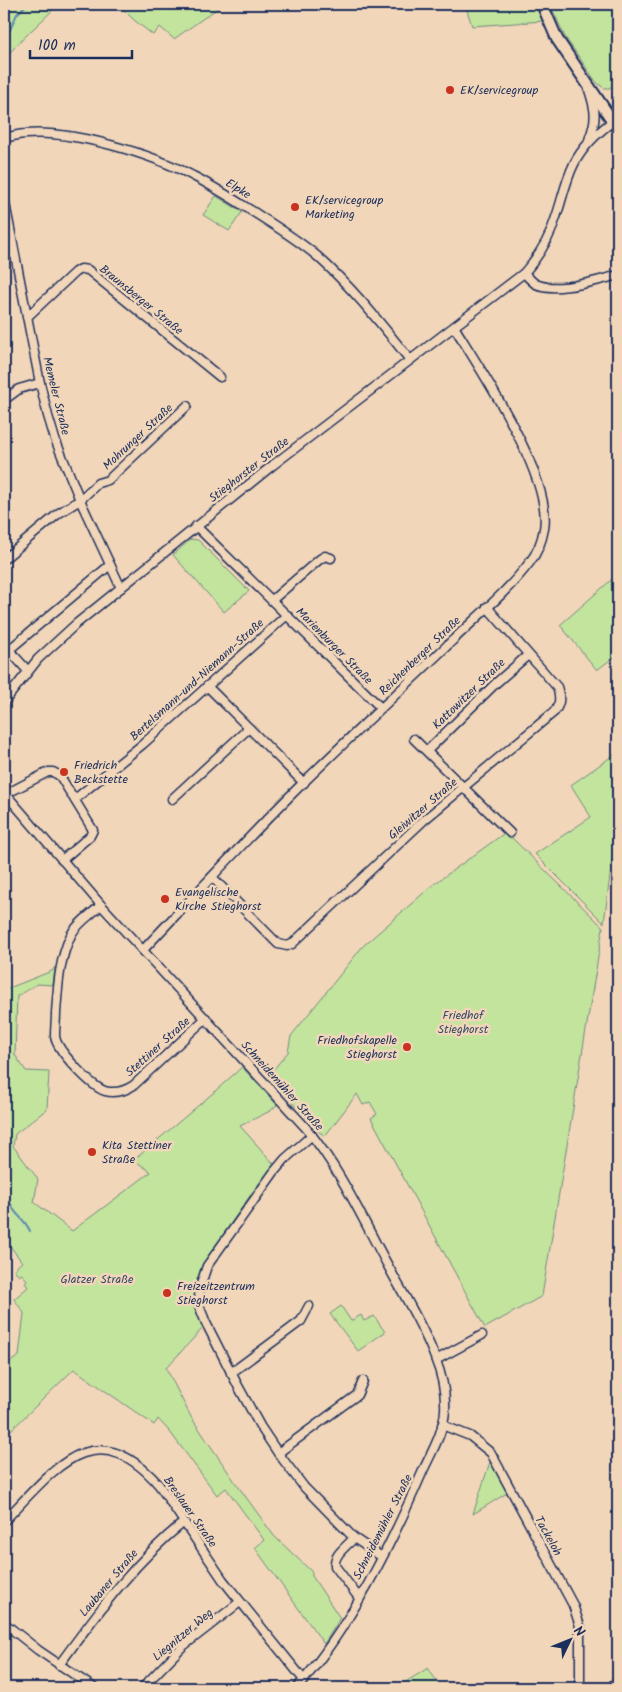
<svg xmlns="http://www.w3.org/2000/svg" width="622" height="1692" viewBox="0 0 622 1692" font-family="Kalam,sans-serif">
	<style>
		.green { fill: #c3e49d; stroke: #6f8a7e }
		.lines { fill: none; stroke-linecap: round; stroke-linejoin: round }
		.stream { stroke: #5c8bb1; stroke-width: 2 }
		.minor-casing { stroke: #1b2f5e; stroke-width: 11 }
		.tertiary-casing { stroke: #1b2f5e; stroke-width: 14 }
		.minor { stroke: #f2d6b9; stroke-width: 8 }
		.tertiary { stroke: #f2d6b9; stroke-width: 10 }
		.poi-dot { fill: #c8321e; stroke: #f2d6b9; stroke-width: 2 }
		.labels { text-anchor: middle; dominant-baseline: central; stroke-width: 5; stroke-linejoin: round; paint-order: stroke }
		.poi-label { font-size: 12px; fill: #1b2f5e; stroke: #f2d6b9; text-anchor: start }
		.street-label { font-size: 12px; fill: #1b2f5e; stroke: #f2d6b9 }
		.park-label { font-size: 12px; fill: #344a67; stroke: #f2d6b9 }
	</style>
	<rect width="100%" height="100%" fill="#f2d6b9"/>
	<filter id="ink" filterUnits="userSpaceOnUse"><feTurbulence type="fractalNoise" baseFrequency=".02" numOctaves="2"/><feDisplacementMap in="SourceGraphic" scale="10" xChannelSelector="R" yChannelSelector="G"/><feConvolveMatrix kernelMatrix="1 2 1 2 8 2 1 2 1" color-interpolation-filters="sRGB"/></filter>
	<g filter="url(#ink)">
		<g class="green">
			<path d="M4,4H59C41,22 21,39 4,59Z"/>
			<polygon points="118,4 213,4 218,8 174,39 160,27 153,35 134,20"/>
			<polygon points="465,4 538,4 544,21 472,26"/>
			<polygon points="550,4 618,4 618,78 610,88 604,88 597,83 565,37"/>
			<polygon points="216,196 242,212 229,231 203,215"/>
			<polygon points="191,539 198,540 249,591 224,612 173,555"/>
			<polygon points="618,574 618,656 610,660 597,670 560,625"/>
			<polygon points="618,752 618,847 613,852 604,923 535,854 591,817 571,785"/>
			<polygon points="506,832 603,927 542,1296 485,1328 371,1118 377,1114 370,1102 363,1105 357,1094 325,1136 318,1131 268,1076 288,1052 291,1036 363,946 434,884"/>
			<polygon points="55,967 53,985 37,984 17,996 15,1055 26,1071 49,1072 47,1109 15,1134 13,1146 38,1179 34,1202 72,1231 151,1172 134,1160 213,1093 242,1067 277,1105 270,1111 240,1126 274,1164 254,1190 202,1265 196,1283 195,1298 198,1316 203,1328 166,1368 191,1417 235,1482 274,1536 312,1572 312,1576 340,1618 324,1644 255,1548 264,1540 226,1488 217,1495 170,1432 158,1419 154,1425 74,1369 4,1437 4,1366 19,1356 24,1313 14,1299 28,1287 25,1283 27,1280 22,1274 19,1276 14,1269 22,1262 4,1238 4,990 52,971"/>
			<polygon points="341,1306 351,1321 361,1315 364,1321 374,1316 385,1332 358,1351 330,1314"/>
			<polygon points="490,1462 507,1493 473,1514"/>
			<polygon points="428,1668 441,1688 396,1688"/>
		</g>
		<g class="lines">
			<g class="stream">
				<polyline points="4,43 17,14 27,4"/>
				<path d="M4,1065C8,1076 12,1088 4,1098"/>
				<polyline points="4,1105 4,1110"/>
				<polyline points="4,1171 6,1153"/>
				<path d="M4,1183C7,1194 10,1207 18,1215C23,1220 27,1224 30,1231"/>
			</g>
			<defs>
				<g id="minor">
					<path d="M4,138C11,137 19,134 26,134C73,130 152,154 193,176C213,186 233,199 252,211C274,225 297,239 317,256C352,287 381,324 410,360"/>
					<path d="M589,140C597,119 596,111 589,90"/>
					<polyline points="4,198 40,383 48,416 55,439 80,500 121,588"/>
					<polyline points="4,255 14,253"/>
					<path d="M524,273C528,277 532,282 536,284C555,293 598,281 618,275"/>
					<polyline points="27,317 75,272 81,269 88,270 220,377"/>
					<polyline points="4,400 19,389 40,383"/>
					<polyline points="196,526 381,708"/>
					<polyline points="4,559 59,513 80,500 98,483 108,480 187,406"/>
					<polyline points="272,600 320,559 325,556 331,558"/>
					<polyline points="9,650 28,671"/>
					<polyline points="4,654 110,565"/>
					<polyline points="207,686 304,783"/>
					<path d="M4,702L38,659L76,624L273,465L524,273C538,257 549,240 555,220C562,201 565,182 574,164C583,146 597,133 613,121"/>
					<polyline points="414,739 510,833"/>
					<polyline points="427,751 496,683 528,655"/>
					<path d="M4,792L101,905L306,1128C340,1169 362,1218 387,1264C403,1294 424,1327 435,1358C441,1373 446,1393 445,1410C444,1432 431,1453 422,1473C390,1547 350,1627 297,1688"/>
					<polyline points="6,794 48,772 53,772 60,776 93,830 90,836 62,860"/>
					<polyline points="75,799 143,744 287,615"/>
					<polyline points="172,799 249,728"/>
					<path d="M212,877L278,944L287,946L292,944L424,820L554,712C561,703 560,697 557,687L487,607"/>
					<path d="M101,905C92,914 77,923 71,935C59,960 58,986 56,1013C56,1020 55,1028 55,1036C56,1050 92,1087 105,1091C116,1094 125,1091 134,1085L206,1018"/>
					<path d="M143,950C196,894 248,837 303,783C352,735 403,688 453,640C478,616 509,590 530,562C537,553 542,540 544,529C553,478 482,372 455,328"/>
					<polyline points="312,1135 285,1159 274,1172 207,1266 199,1290 200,1308 206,1323 237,1384 260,1426 278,1453 304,1487 354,1538"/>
					<polyline points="436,1360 482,1335"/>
					<polyline points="231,1373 301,1321 309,1306"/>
					<polyline points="442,1425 470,1436 491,1453 573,1605 580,1626 580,1688"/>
					<polyline points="278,1453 357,1395 363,1381"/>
					<path d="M4,1521C54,1470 94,1411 159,1485L223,1580L304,1680"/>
					<path d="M359,1598L335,1566C333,1555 347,1546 354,1538L382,1557"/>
					<polyline points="4,1623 38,1650 94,1688"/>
					<path d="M59,1665C98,1612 133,1563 184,1522"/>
					<polyline points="142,1688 182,1647 240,1602"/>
					<polyline points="610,1688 618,1680"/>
				</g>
				<polyline id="tertiary" points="542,4 557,39 618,129"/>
			</defs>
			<use href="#minor" class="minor-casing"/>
			<use href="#tertiary" class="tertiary-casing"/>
			<use href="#minor" class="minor"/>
			<use href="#tertiary" class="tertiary"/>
		</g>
	</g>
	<g class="poi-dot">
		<circle cx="450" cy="90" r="5"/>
		<circle cx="295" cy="207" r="5"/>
		<circle cx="64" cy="772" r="5"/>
		<circle cx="165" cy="899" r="5"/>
		<circle cx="407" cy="1047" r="5"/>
		<circle cx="92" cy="1152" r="5"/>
		<circle cx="167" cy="1293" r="5"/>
	</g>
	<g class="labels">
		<g class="poi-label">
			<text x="460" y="90">EK/servicegroup</text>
			<text x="305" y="200">EK/servicegroup<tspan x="305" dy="14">Marketing</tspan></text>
			<text x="74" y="765">Friedrich<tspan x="74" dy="14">Beckstette</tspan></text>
			<text x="175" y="892">Evangelische<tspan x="175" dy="14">Kirche Stieghorst</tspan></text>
			<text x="397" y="1040" text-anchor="end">Friedhofskapelle<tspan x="397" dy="14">Stieghorst</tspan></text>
			<text x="102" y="1145">Kita Stettiner<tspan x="102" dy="14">Straße</tspan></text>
			<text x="177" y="1286">Freizeitzentrum<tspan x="177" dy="14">Stieghorst</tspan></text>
		</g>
		<g class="street-label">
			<text transform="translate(238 189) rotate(32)">Elpke</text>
			<text transform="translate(141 300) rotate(39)">Braunsberger Straße</text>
			<text transform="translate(56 396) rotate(76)">Memeler Straße</text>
			<text transform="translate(138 437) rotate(-43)">Mohrunger Straße</text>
			<text transform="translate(249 470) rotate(-38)">Stieghorster Straße</text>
			<text transform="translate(334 646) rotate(45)">Marienburger Straße</text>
			<text transform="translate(420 656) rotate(-44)">Reichenberger Straße</text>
			<text transform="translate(197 680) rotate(-42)">Bertelsmann-und-Niemann-Straße</text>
			<text transform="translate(469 694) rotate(-44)">Kattowitzer Straße</text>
			<text transform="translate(423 809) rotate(-41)">Gleiwitzer Straße</text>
			<text transform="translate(158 1047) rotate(-42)">Stettiner Straße</text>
			<text transform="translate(282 1086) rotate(48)">Schneidemühler Straße</text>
			<text transform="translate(190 1512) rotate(55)">Breslauer Straße</text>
			<text transform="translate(383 1527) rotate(-63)">Schneidemühler Straße</text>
			<text transform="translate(548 1536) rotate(61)">Tackeloh</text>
			<text transform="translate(109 1583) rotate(-50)">Laubaner Straße</text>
			<text transform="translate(183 1635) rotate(-40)">Liegnitzer Weg</text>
		</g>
		<g class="park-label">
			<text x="463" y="1015">Friedhof<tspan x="463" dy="14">Stieghorst</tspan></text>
			<text x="97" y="1279">Glatzer Straße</text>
		</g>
	</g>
	<rect width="622" height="1692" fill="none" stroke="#f2d6b9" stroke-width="20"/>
	<rect x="10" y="10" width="602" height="1672" fill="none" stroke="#1b2f5e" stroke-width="2" filter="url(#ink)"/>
	<g transform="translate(570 1640) rotate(47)" stroke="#f2d6b9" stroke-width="4" paint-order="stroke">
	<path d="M0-4L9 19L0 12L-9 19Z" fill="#1b2f5e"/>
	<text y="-8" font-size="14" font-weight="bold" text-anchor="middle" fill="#1b2f5e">N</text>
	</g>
	<path d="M30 50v8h102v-8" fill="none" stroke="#1b2f5e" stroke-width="2.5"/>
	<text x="38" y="50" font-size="15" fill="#1b2f5e" stroke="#f2d6b9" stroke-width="4" paint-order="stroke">100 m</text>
</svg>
